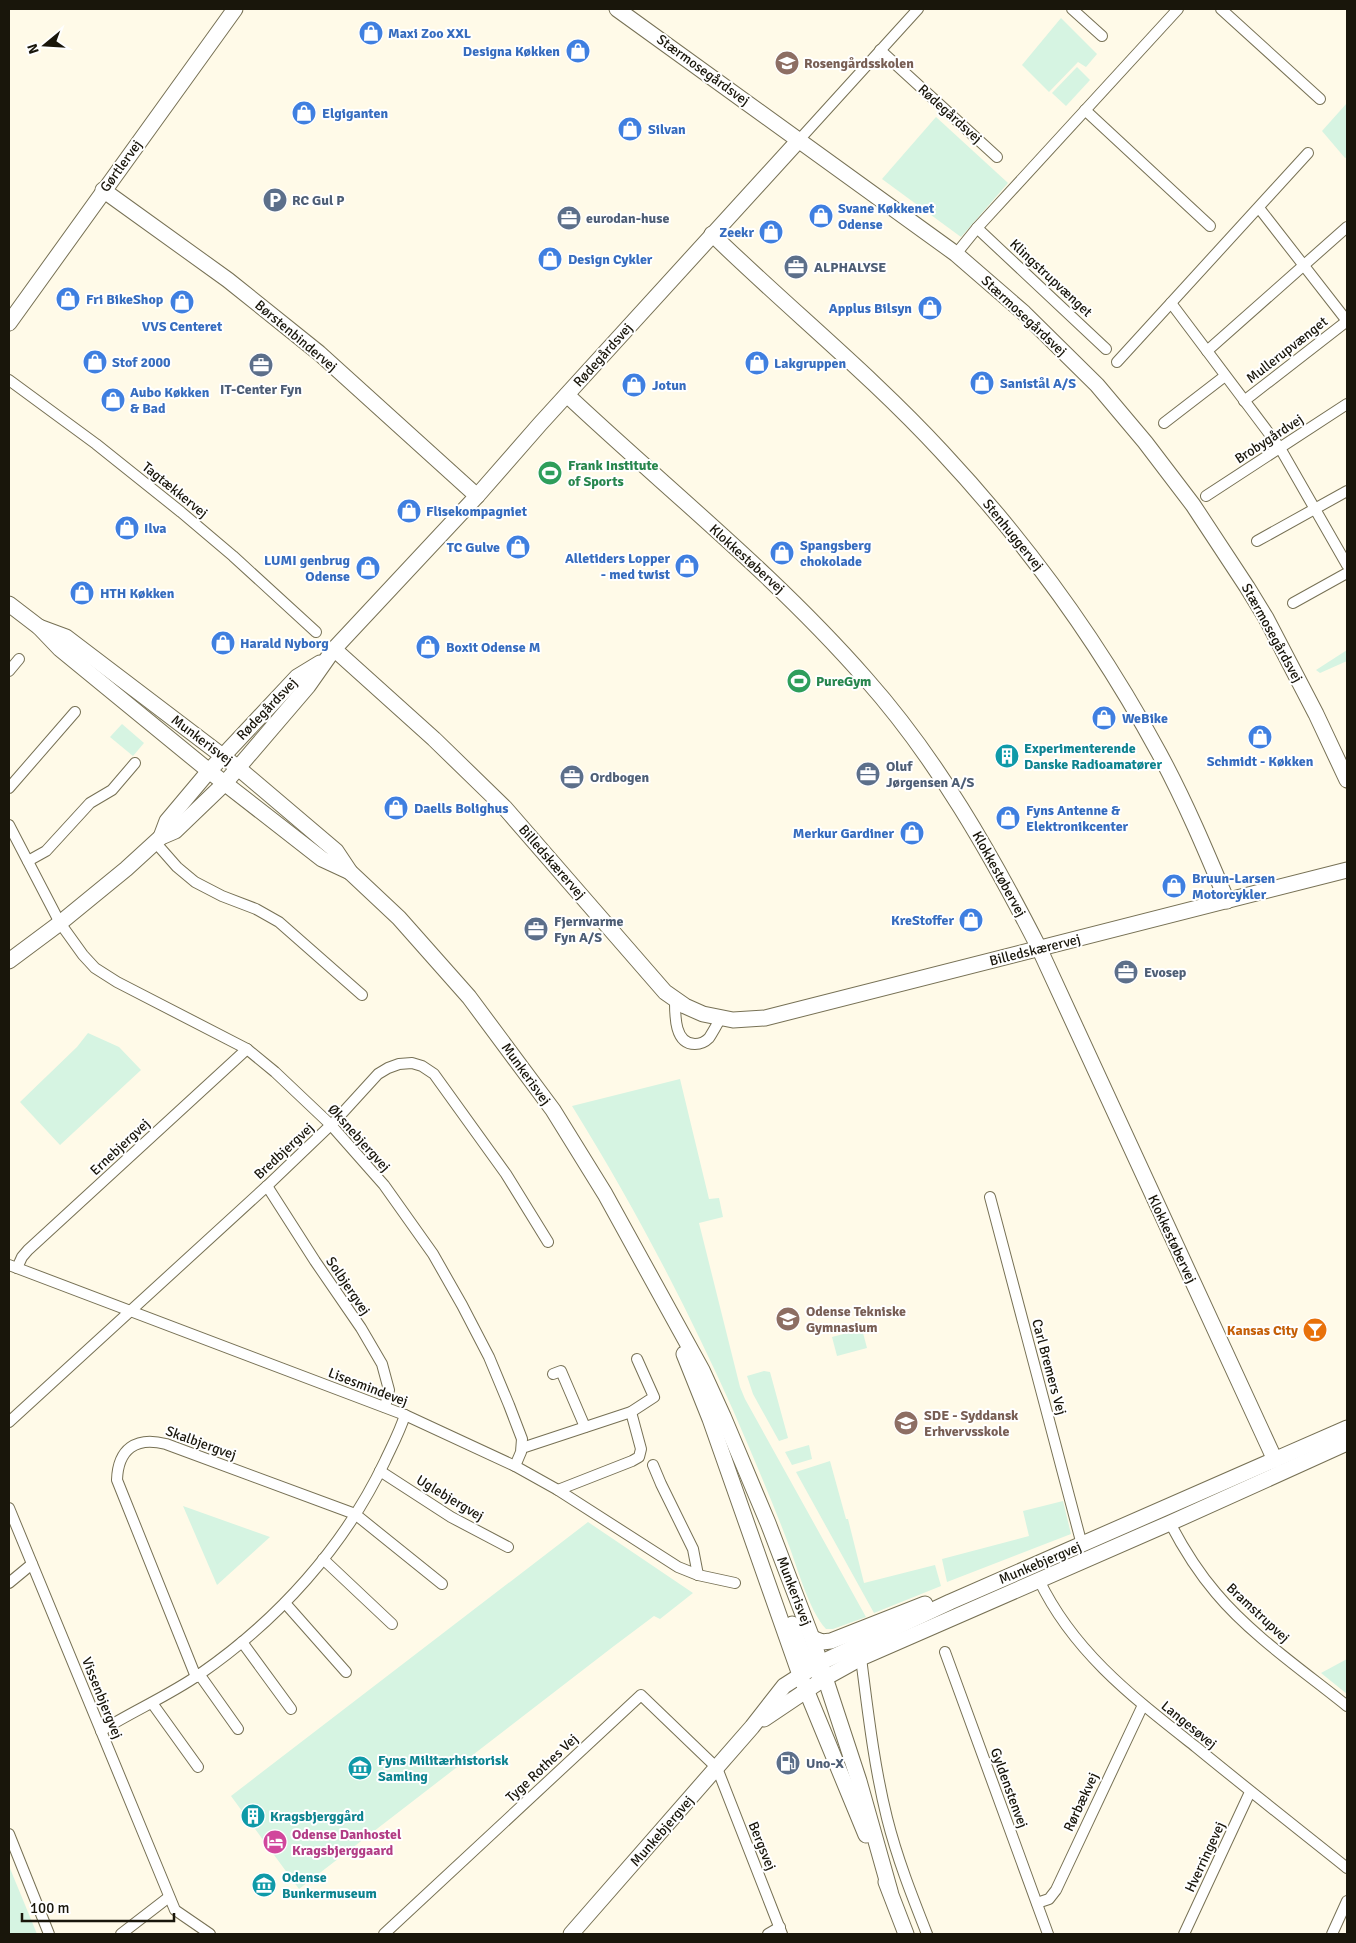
<svg xmlns="http://www.w3.org/2000/svg" width="1356" height="1943" viewBox="0 0 1356 1943" font-family="Signika,sans-serif">
	<style>
		.green { fill: #d6f4e2 }
		.lines { fill: none; stroke-linecap: round; stroke-linejoin: round }
		.street-casing { stroke: #777155; stroke-width: 12 }
		.secondary-casing { stroke: #777155; stroke-width: 17 }
		.street { stroke: #fff; stroke-width: 10 }
		.secondary { stroke: #fff; stroke-width: 15 }
		.labels { text-anchor: middle; dominant-baseline: central; stroke-width: 4; stroke-linejoin: round; paint-order: stroke }
		.shop-label { font-size: 14px; font-weight: bold; fill: #366cbe; stroke: #fff; text-anchor: start }
		.education-label { font-size: 14px; font-weight: bold; fill: #785e54; stroke: #fff; text-anchor: start }
		.street-label { font-size: 14px; fill: #19160b; stroke: #fff }
		.service-label { font-size: 14px; font-weight: bold; fill: #4e5e75; stroke: #fff; text-anchor: start }
		.leisure-label { font-size: 14px; font-weight: bold; fill: #27864d; stroke: #fff; text-anchor: start }
		.culture-label { font-size: 14px; font-weight: bold; fill: #0d838f; stroke: #fff; text-anchor: start }
		.food-label { font-size: 14px; font-weight: bold; fill: #c56008; stroke: #fff; text-anchor: end }
		.hotel-label { font-size: 14px; font-weight: bold; fill: #b23c85; stroke: #fff; text-anchor: start }
	</style>
	<rect width="100%" height="100%" fill="#fffae8"/>
	<g class="green">
		<polygon points="1061,18 1097,54 1086,67 1078,62 1049,92 1022,65"/>
		<polygon points="1077,67 1090,80 1066,106 1052,93"/>
		<polygon points="1347,103 1347,157 1345,158 1322,131"/>
		<polygon points="936,117 1008,183 961,237 882,179"/>
		<polygon points="1347,650 1347,661 1320,673 1316,670"/>
		<polygon points="122,724 144,743 133,756 110,737"/>
		<polygon points="88,1033 119,1047 141,1070 60,1145 20,1102 77,1047"/>
		<path d="M680,1079L709,1199L719,1198L723,1217L699,1223L740,1387L745,1399L866,1617L833,1629H826C809,1611 797,1566 788,1543C771,1498 752,1454 733,1410C686,1305 633,1204 572,1106Z"/>
		<polygon points="862,1329 867,1348 837,1356 832,1337"/>
		<polygon points="764,1371 770,1372 788,1438 779,1441 753,1394 747,1376"/>
		<polygon points="809,1445 812,1459 792,1465 785,1452"/>
		<polygon points="830,1461 846,1519 848,1519 864,1583 935,1565 941,1586 874,1613 796,1472"/>
		<polygon points="1063,1501 1071,1534 947,1582 942,1559 1029,1536 1023,1511"/>
		<polygon points="183,1506 270,1537 217,1585"/>
		<polygon points="588,1522 693,1593 660,1619 654,1616 614,1646 299,1889 231,1796"/>
		<polygon points="1347,1659 1347,1694 1321,1673"/>
		<polygon points="9,1866 37,1934 9,1934"/>
	</g>
	<g class="lines">
		<defs>
			<g id="street">
				<polyline points="1072,9 1102,36"/>
				<polyline points="1221,9 1320,99"/>
				<polyline points="880,50 997,157"/>
				<polyline points="1085,110 1210,226"/>
				<polyline points="799,140 918,9"/>
				<polyline points="1259,208 1347,321"/>
				<polyline points="977,228 1106,349"/>
				<polyline points="956,254 977,228 1178,9"/>
				<polyline points="1171,303 1280,448 1347,565"/>
				<polyline points="1207,351 1347,227"/>
				<polyline points="1117,362 1308,153"/>
				<polyline points="9,380 96,444 181,512 233,556 316,632"/>
				<polyline points="1244,401 1347,321"/>
				<polyline points="1164,423 1225,376"/>
				<polyline points="1206,496 1347,404"/>
				<polyline points="1257,541 1347,491"/>
				<polyline points="1293,603 1347,573"/>
				<polyline points="9,671 19,659"/>
				<polyline points="9,788 75,712"/>
				<polyline points="9,825 60,923 83,955 95,968 117,982 247,1049 275,1072 331,1125 384,1185 433,1254 462,1305 489,1357 509,1405 522,1439 521,1452 515,1466"/>
				<polyline points="155,842 177,867 195,882 222,896 256,909 279,922 362,995"/>
				<polyline points="28,861 46,851 90,803 112,790 135,763"/>
				<path d="M675,999C675,1014 674,1044 695,1044C700,1044 705,1042 709,1038C713,1032 717,1024 721,1018"/>
				<polyline points="267,1186 315,1261 361,1328 382,1364 389,1390 385,1407"/>
				<polyline points="990,1197 1082,1545"/>
				<polyline points="9,1265 405,1415 515,1466 558,1490 678,1567 698,1575 735,1583"/>
				<polyline points="17,1268 22,1257 28,1250 247,1049"/>
				<polyline points="553,1374 561,1371 585,1427"/>
				<polyline points="9,1422 267,1186 336,1120 378,1074 388,1068 399,1064 412,1063 422,1066 434,1074 506,1174 548,1242"/>
				<polyline points="522,1448 631,1412 654,1397 637,1359"/>
				<polyline points="653,1465 661,1484 693,1549 698,1575"/>
				<polyline points="380,1471 451,1517 508,1547"/>
				<polyline points="558,1490 632,1461 639,1457 641,1449 631,1412"/>
				<polyline points="9,1508 175,1910 210,1934"/>
				<path d="M1170,1523C1183,1548 1198,1572 1216,1593C1251,1635 1305,1672 1347,1706"/>
				<polyline points="323,1559 392,1624"/>
				<path d="M1039,1580C1074,1653 1134,1698 1196,1747C1246,1788 1297,1828 1347,1868"/>
				<polyline points="9,1583 32,1564"/>
				<polyline points="285,1603 346,1672"/>
				<polyline points="242,1642 291,1709"/>
				<polyline points="945,1652 1048,1934"/>
				<path d="M861,1658C868,1712 874,1766 887,1818C897,1858 912,1896 927,1934"/>
				<polyline points="199,1674 238,1729"/>
				<path d="M196,1677L117,1480C118,1449 136,1436 166,1444L355,1514L442,1584"/>
				<polyline points="152,1703 198,1767"/>
				<path d="M101,1731C133,1711 168,1696 200,1674C278,1620 344,1547 385,1461C392,1446 400,1431 405,1415"/>
				<polyline points="9,1834 49,1934"/>
				<polyline points="1037,1903 1049,1899 1056,1890 1143,1705"/>
				<polyline points="121,1934 169,1897"/>
				<polyline points="384,1934 641,1695 717,1768 782,1934"/>
				<polyline points="768,1934 780,1927"/>
				<polyline points="1184,1934 1250,1792"/>
				<polyline points="1332,1934 1347,1901"/>
			</g>
			<g id="secondary">
				<polyline points="617,9 956,254 1024,313 1097,385 1145,442 1193,505 1247,587 1266,618 1316,714 1347,780"/>
				<polyline points="103,190 228,280 319,353 477,496"/>
				<path d="M712,234C788,308 871,375 942,452C1027,543 1100,644 1159,753C1185,801 1206,851 1227,901"/>
				<polyline points="9,323 235,9"/>
				<path d="M567,395C667,489 775,575 866,679C937,759 991,854 1039,948L1275,1460"/>
				<polyline points="9,604 39,627 60,649 209,771 322,859 350,872"/>
				<polyline points="39,627 66,637 237,767 336,851 350,872 399,918 469,997 553,1110 605,1194 702,1370 723,1416 768,1523 812,1638 859,1781 890,1891"/>
				<polyline points="334,649 434,739 505,808 665,992 685,1006 703,1014 733,1020 765,1018 1347,870"/>
				<polyline points="161,837 167,821 209,771 297,677 320,663"/>
				<polyline points="9,961 60,923 126,869 161,837 175,831 225,783 308,686 334,649 477,496 540,424 799,140"/>
				<polyline points="684,1354 710,1419 800,1675 866,1835"/>
				<path d="M792,1624C798,1642 803,1662 818,1673"/>
				<polyline points="812,1638 822,1642 831,1641 925,1604"/>
				<polyline points="764,1719 825,1678 861,1658 1170,1523 1347,1443"/>
				<polyline points="886,1882 906,1934"/>
				<polyline points="571,1934 752,1727 784,1686 820,1663 950,1602 1347,1428"/>
			</g>
		</defs>
		<use href="#street" class="street-casing"/>
		<use href="#secondary" class="secondary-casing"/>
		<use href="#street" class="street"/>
		<use href="#secondary" class="secondary"/>
	</g>
	<defs>
		<symbol id="shop-disc" viewBox="-11 -11 22 22"><circle r="9.5" fill="#3f7fe0" stroke="#fff"/><path d="M-5-2.5h2.3a2.7 3.5 0 0 1 5.4 0H5L5.5 6h-11ZM-1.5-2.5h3a1.5 2.3 0 0 0-3 0Z" fill="#fff"/></symbol>
		<symbol id="school-disc" viewBox="-11 -11 22 22"><circle r="9.5" fill="#8d6e63" stroke="#fff"/><path d="M0-5L7-2L0 1L-7-2ZM-4 1L0 2.5L4 1V4Q0 6-4 4Z" fill="#fff"/></symbol>
		<symbol id="parking-disc" viewBox="-11 -11 22 22"><circle r="9.5" fill="#5c6f8a" stroke="#fff"/><path d="M-3.5-5.5H1a3.5 3.5 0 0 1 0 7H-1V5.5H-3.5ZM-1-3.4V-.6H.8a1.4 1.4 0 0 0 0-2.8Z" fill="#fff"/></symbol>
		<symbol id="office-disc" viewBox="-11 -11 22 22"><circle r="9.5" fill="#5c6f8a" stroke="#fff"/><path d="M-6-3h4V-5.5h4V-3h4V5H-6ZM-1-4.5V-3h2v-1.5ZM-6 0V1H6V0Z" fill="#fff"/></symbol>
		<symbol id="stadium-disc" viewBox="-11 -11 22 22"><circle r="9.5" fill="#2e9e5b" stroke="#fff"/><path d="M0-5a6.5 5 0 1 0 0 10a6.5 5 0 1 0 0-10ZM-3.5-1.8h7v3.6h-7Z" fill="#fff"/></symbol>
		<symbol id="building-disc" viewBox="-11 -11 22 22"><circle r="9.5" fill="#0f9aa8" stroke="#fff"/><path d="M-4-6H4V6H1V3H-1V6H-4ZM-2.5-4.3h1.7v1.8h-1.7ZM.8-4.3h1.7v1.8H.8ZM-2.5-1h1.7V.8h-1.7ZM.8-1h1.7V.8H.8Z" fill="#fff"/></symbol>
		<symbol id="bar-disc" viewBox="-11 -11 22 22"><circle r="9.5" fill="#e8710a" stroke="#fff"/><path d="M-6-5H6L.8 .8V4.5H3.5V6h-7V4.5H-.8V.8Z" fill="#fff"/></symbol>
		<symbol id="university-disc" viewBox="-11 -11 22 22"><circle r="9.5" fill="#8d6e63" stroke="#fff"/><path d="M0-5L7-2L0 1L-7-2ZM-4 1L0 2.5L4 1V4Q0 6-4 4Z" fill="#fff"/></symbol>
		<symbol id="fuel-disc" viewBox="-11 -11 22 22"><circle r="9.5" fill="#5c6f8a" stroke="#fff"/><path d="M-5.5-6h7V0h2V4h1.3V-2.5L3-4.5l.8-.8L6-3V5H2.5V1h-1V6h-7ZM-4.2-4.7v3.2H.2V-4.7Z" fill="#fff"/></symbol>
		<symbol id="museum-disc" viewBox="-11 -11 22 22"><circle r="9.5" fill="#0f9aa8" stroke="#fff"/><path d="M0-6L6-3V-2H-6V-3ZM-5-1h2V3h-2ZM-1-1h2V3h-2ZM3-1h2V3H3ZM-6 4H6V6H-6Z" fill="#fff"/></symbol>
		<symbol id="hotel-disc" viewBox="-11 -11 22 22"><circle r="9.5" fill="#d1479c" stroke="#fff"/><path d="M-6-4.5h1.5V1H6V5H4.5V3h-9V5H-6ZM-4 0a1.8 1.8 0 1 1 3.6 0ZM.5 0V-2.5h3Q6-2.5 6 0Z" fill="#fff"/></symbol>
	</defs>
	<g fill-rule="evenodd">
		<use href="#shop-disc" x="357" y="19" width="28" height="28"/>
		<use href="#shop-disc" x="564" y="37" width="28" height="28"/>
		<use href="#school-disc" x="773" y="49" width="28" height="28"/>
		<use href="#shop-disc" x="290" y="99" width="28" height="28"/>
		<use href="#shop-disc" x="616" y="115" width="28" height="28"/>
		<use href="#parking-disc" x="261" y="186" width="28" height="28"/>
		<use href="#shop-disc" x="807" y="202" width="28" height="28"/>
		<use href="#office-disc" x="555" y="204" width="28" height="28"/>
		<use href="#shop-disc" x="757" y="218" width="28" height="28"/>
		<use href="#shop-disc" x="536" y="245" width="28" height="28"/>
		<use href="#office-disc" x="782" y="253" width="28" height="28"/>
		<use href="#shop-disc" x="54" y="285" width="28" height="28"/>
		<use href="#shop-disc" x="168" y="288" width="28" height="28"/>
		<use href="#shop-disc" x="916" y="294" width="28" height="28"/>
		<use href="#shop-disc" x="81" y="348" width="28" height="28"/>
		<use href="#shop-disc" x="743" y="349" width="28" height="28"/>
		<use href="#office-disc" x="247" y="351" width="28" height="28"/>
		<use href="#shop-disc" x="968" y="369" width="28" height="28"/>
		<use href="#shop-disc" x="620" y="371" width="28" height="28"/>
		<use href="#shop-disc" x="99" y="386" width="28" height="28"/>
		<use href="#stadium-disc" x="536" y="459" width="28" height="28"/>
		<use href="#shop-disc" x="395" y="497" width="28" height="28"/>
		<use href="#shop-disc" x="113" y="514" width="28" height="28"/>
		<use href="#shop-disc" x="504" y="533" width="28" height="28"/>
		<use href="#shop-disc" x="768" y="539" width="28" height="28"/>
		<use href="#shop-disc" x="673" y="552" width="28" height="28"/>
		<use href="#shop-disc" x="354" y="554" width="28" height="28"/>
		<use href="#shop-disc" x="68" y="579" width="28" height="28"/>
		<use href="#shop-disc" x="209" y="629" width="28" height="28"/>
		<use href="#shop-disc" x="414" y="633" width="28" height="28"/>
		<use href="#stadium-disc" x="785" y="667" width="28" height="28"/>
		<use href="#shop-disc" x="1090" y="704" width="28" height="28"/>
		<use href="#shop-disc" x="1246" y="723" width="28" height="28"/>
		<use href="#building-disc" x="993" y="742" width="28" height="28"/>
		<use href="#office-disc" x="854" y="760" width="28" height="28"/>
		<use href="#office-disc" x="558" y="763" width="28" height="28"/>
		<use href="#shop-disc" x="382" y="794" width="28" height="28"/>
		<use href="#shop-disc" x="994" y="804" width="28" height="28"/>
		<use href="#shop-disc" x="898" y="819" width="28" height="28"/>
		<use href="#shop-disc" x="1160" y="872" width="28" height="28"/>
		<use href="#shop-disc" x="957" y="906" width="28" height="28"/>
		<use href="#office-disc" x="522" y="915" width="28" height="28"/>
		<use href="#office-disc" x="1112" y="958" width="28" height="28"/>
		<use href="#school-disc" x="774" y="1305" width="28" height="28"/>
		<use href="#bar-disc" x="1301" y="1316" width="28" height="28"/>
		<use href="#university-disc" x="892" y="1409" width="28" height="28"/>
		<use href="#fuel-disc" x="774" y="1749" width="28" height="28"/>
		<use href="#museum-disc" x="346" y="1754" width="28" height="28"/>
		<use href="#building-disc" x="239" y="1802" width="28" height="28"/>
		<use href="#hotel-disc" x="261" y="1828" width="28" height="28"/>
		<use href="#museum-disc" x="250" y="1871" width="28" height="28"/>
	</g>
	<g class="labels">
		<g class="shop-label">
			<text x="388" y="33">Maxi Zoo XXL</text>
			<text x="560" y="51" text-anchor="end">Designa Køkken</text>
			<text x="322" y="113">Elgiganten</text>
			<text x="648" y="129">Silvan</text>
			<text x="838" y="208">Svane Køkkenet<tspan x="838" dy="16">Odense</tspan></text>
			<text x="754" y="232" text-anchor="end">Zeekr</text>
			<text x="568" y="259">Design Cykler</text>
			<text x="86" y="299">Fri BikeShop</text>
			<text x="912" y="308" text-anchor="end">Applus Bilsyn</text>
			<text x="182" y="326" text-anchor="middle">VVS Centeret</text>
			<text x="112" y="362">Stof 2000</text>
			<text x="774" y="363">Lakgruppen</text>
			<text x="1000" y="383">Sanistål A/S</text>
			<text x="652" y="385">Jotun</text>
			<text x="130" y="392">Aubo Køkken<tspan x="130" dy="16">&amp; Bad</tspan></text>
			<text x="426" y="511">Flisekompagniet</text>
			<text x="144" y="528">Ilva</text>
			<text x="800" y="545">Spangsberg<tspan x="800" dy="16">chokolade</tspan></text>
			<text x="500" y="547" text-anchor="end">TC Gulve</text>
			<text x="670" y="558" text-anchor="end">Alletiders Lopper<tspan x="670" dy="16">- med twist</tspan></text>
			<text x="350" y="560" text-anchor="end">LUMI genbrug<tspan x="350" dy="16">Odense</tspan></text>
			<text x="100" y="593">HTH Køkken</text>
			<text x="240" y="643">Harald Nyborg</text>
			<text x="446" y="647">Boxit Odense M</text>
			<text x="1122" y="718">WeBike</text>
			<text x="1260" y="761" text-anchor="middle">Schmidt - Køkken</text>
			<text x="414" y="808">Daells Bolighus</text>
			<text x="1026" y="810">Fyns Antenne &amp;<tspan x="1026" dy="16">Elektronikcenter</tspan></text>
			<text x="894" y="833" text-anchor="end">Merkur Gardiner</text>
			<text x="1192" y="878">Bruun-Larsen<tspan x="1192" dy="16">Motorcykler</tspan></text>
			<text x="954" y="920" text-anchor="end">KreStoffer</text>
		</g>
		<g class="education-label">
			<text x="804" y="63">Rosengårdsskolen</text>
			<text x="806" y="1311">Odense Tekniske<tspan x="806" dy="16">Gymnasium</tspan></text>
			<text x="924" y="1415">SDE - Syddansk<tspan x="924" dy="16">Erhvervsskole</tspan></text>
		</g>
		<g class="street-label">
			<text transform="translate(703 70) rotate(36)">Stærmosegårdsvej</text>
			<text transform="translate(950 114) rotate(42)">Rødegårdsvej</text>
			<text transform="translate(121 166) rotate(-54)">Gørtlervej</text>
			<text transform="translate(1051 278) rotate(43)">Klingstrupvænget</text>
			<text transform="translate(1024 316) rotate(43)">Stærmosegårdsvej</text>
			<text transform="translate(296 336) rotate(40)">Børstenbindervej</text>
			<text transform="translate(1287 350) rotate(-38)">Mullerupvænget</text>
			<text transform="translate(603 355) rotate(-48)">Rødegårdsvej</text>
			<text transform="translate(1269 439) rotate(-33)">Brobygårdvej</text>
			<text transform="translate(175 490) rotate(39)">Tagtækkervej</text>
			<text transform="translate(1013 535) rotate(51)">Stenhuggervej</text>
			<text transform="translate(747 559) rotate(42)">Klokkestøbervej</text>
			<text transform="translate(1272 633) rotate(61)">Stærmosegårdsvej</text>
			<text transform="translate(267 709) rotate(-46)">Rødegårdsvej</text>
			<text transform="translate(202 740) rotate(37)">Munkerisvej</text>
			<text transform="translate(552 862) rotate(49)">Billedskærervej</text>
			<text transform="translate(999 874) rotate(61)">Klokkestøbervej</text>
			<text transform="translate(1035 950) rotate(-14)">Billedskærervej</text>
			<text transform="translate(526 1074) rotate(54)">Munkerisvej</text>
			<text transform="translate(359 1138) rotate(48)">Øksnebjergvej</text>
			<text transform="translate(120 1147) rotate(-43)">Ernebjergvej</text>
			<text transform="translate(284 1151) rotate(-43)">Bredbjergvej</text>
			<text transform="translate(1172 1239) rotate(65)">Klokkestøbervej</text>
			<text transform="translate(348 1286) rotate(56)">Solbjergvej</text>
			<text transform="translate(1049 1367) rotate(75)">Carl Bremers Vej</text>
			<text transform="translate(368 1387) rotate(21)">Lisesmindevej</text>
			<text transform="translate(201 1443) rotate(20)">Skalbjergvej</text>
			<text transform="translate(450 1498) rotate(31)">Uglebjergvej</text>
			<text transform="translate(1040 1563) rotate(-23)">Munkebjergvej</text>
			<text transform="translate(794 1591) rotate(69)">Munkerisvej</text>
			<text transform="translate(1258 1613) rotate(43)">Bramstrupvej</text>
			<text transform="translate(102 1698) rotate(68)">Vissenbjergvej</text>
			<text transform="translate(1189 1725) rotate(39)">Langesøvej</text>
			<text transform="translate(542 1768) rotate(-43)">Tyge Rothes Vej</text>
			<text transform="translate(1009 1788) rotate(70)">Gyldenstenvej</text>
			<text transform="translate(1081 1802) rotate(-65)">Rørbækvej</text>
			<text transform="translate(662 1831) rotate(-49)">Munkebjergvej</text>
			<text transform="translate(762 1846) rotate(68)">Bergsvej</text>
			<text transform="translate(1205 1857) rotate(-65)">Hverringevej</text>
		</g>
		<g class="service-label">
			<text x="292" y="200">RC Gul P</text>
			<text x="586" y="218">eurodan-huse</text>
			<text x="814" y="267">ALPHALYSE</text>
			<text x="261" y="389" text-anchor="middle">IT-Center Fyn</text>
			<text x="886" y="766">Oluf<tspan x="886" dy="16">Jørgensen A/S</tspan></text>
			<text x="590" y="777">Ordbogen</text>
			<text x="554" y="921">Fjernvarme<tspan x="554" dy="16">Fyn A/S</tspan></text>
			<text x="1144" y="972">Evosep</text>
			<text x="806" y="1763">Uno-X</text>
		</g>
		<g class="leisure-label">
			<text x="568" y="465">Frank Institute<tspan x="568" dy="16">of Sports</tspan></text>
			<text x="816" y="681">PureGym</text>
		</g>
		<g class="culture-label">
			<text x="1024" y="748">Experimenterende<tspan x="1024" dy="16">Danske Radioamatører</tspan></text>
			<text x="378" y="1760">Fyns Militærhistorisk<tspan x="378" dy="16">Samling</tspan></text>
			<text x="270" y="1816">Kragsbjerggård</text>
			<text x="282" y="1877">Odense<tspan x="282" dy="16">Bunkermuseum</tspan></text>
		</g>
		<g class="food-label">
			<text x="1298" y="1330">Kansas City</text>
		</g>
		<g class="hotel-label">
			<text x="292" y="1834">Odense Danhostel<tspan x="292" dy="16">Kragsbjerggaard</tspan></text>
		</g>
	</g>
	<rect width="1356" height="1943" fill="none" stroke="#19160b" stroke-width="20"/>
	<g transform="translate(45 45) rotate(252)" stroke="#ffffff" stroke-width="4" paint-order="stroke">
	<path d="M0-4L9 19L0 12L-9 19Z" fill="#19160b"/>
	<text y="-8" font-size="14" font-weight="bold" text-anchor="middle" fill="#19160b">N</text>
	</g>
	<path d="M22 1913v8h152v-8" fill="none" stroke="#19160b" stroke-width="2.5"/>
	<text x="30" y="1913" font-size="15" fill="#19160b" stroke="#ffffff" stroke-width="4" paint-order="stroke">100 m</text>
</svg>
